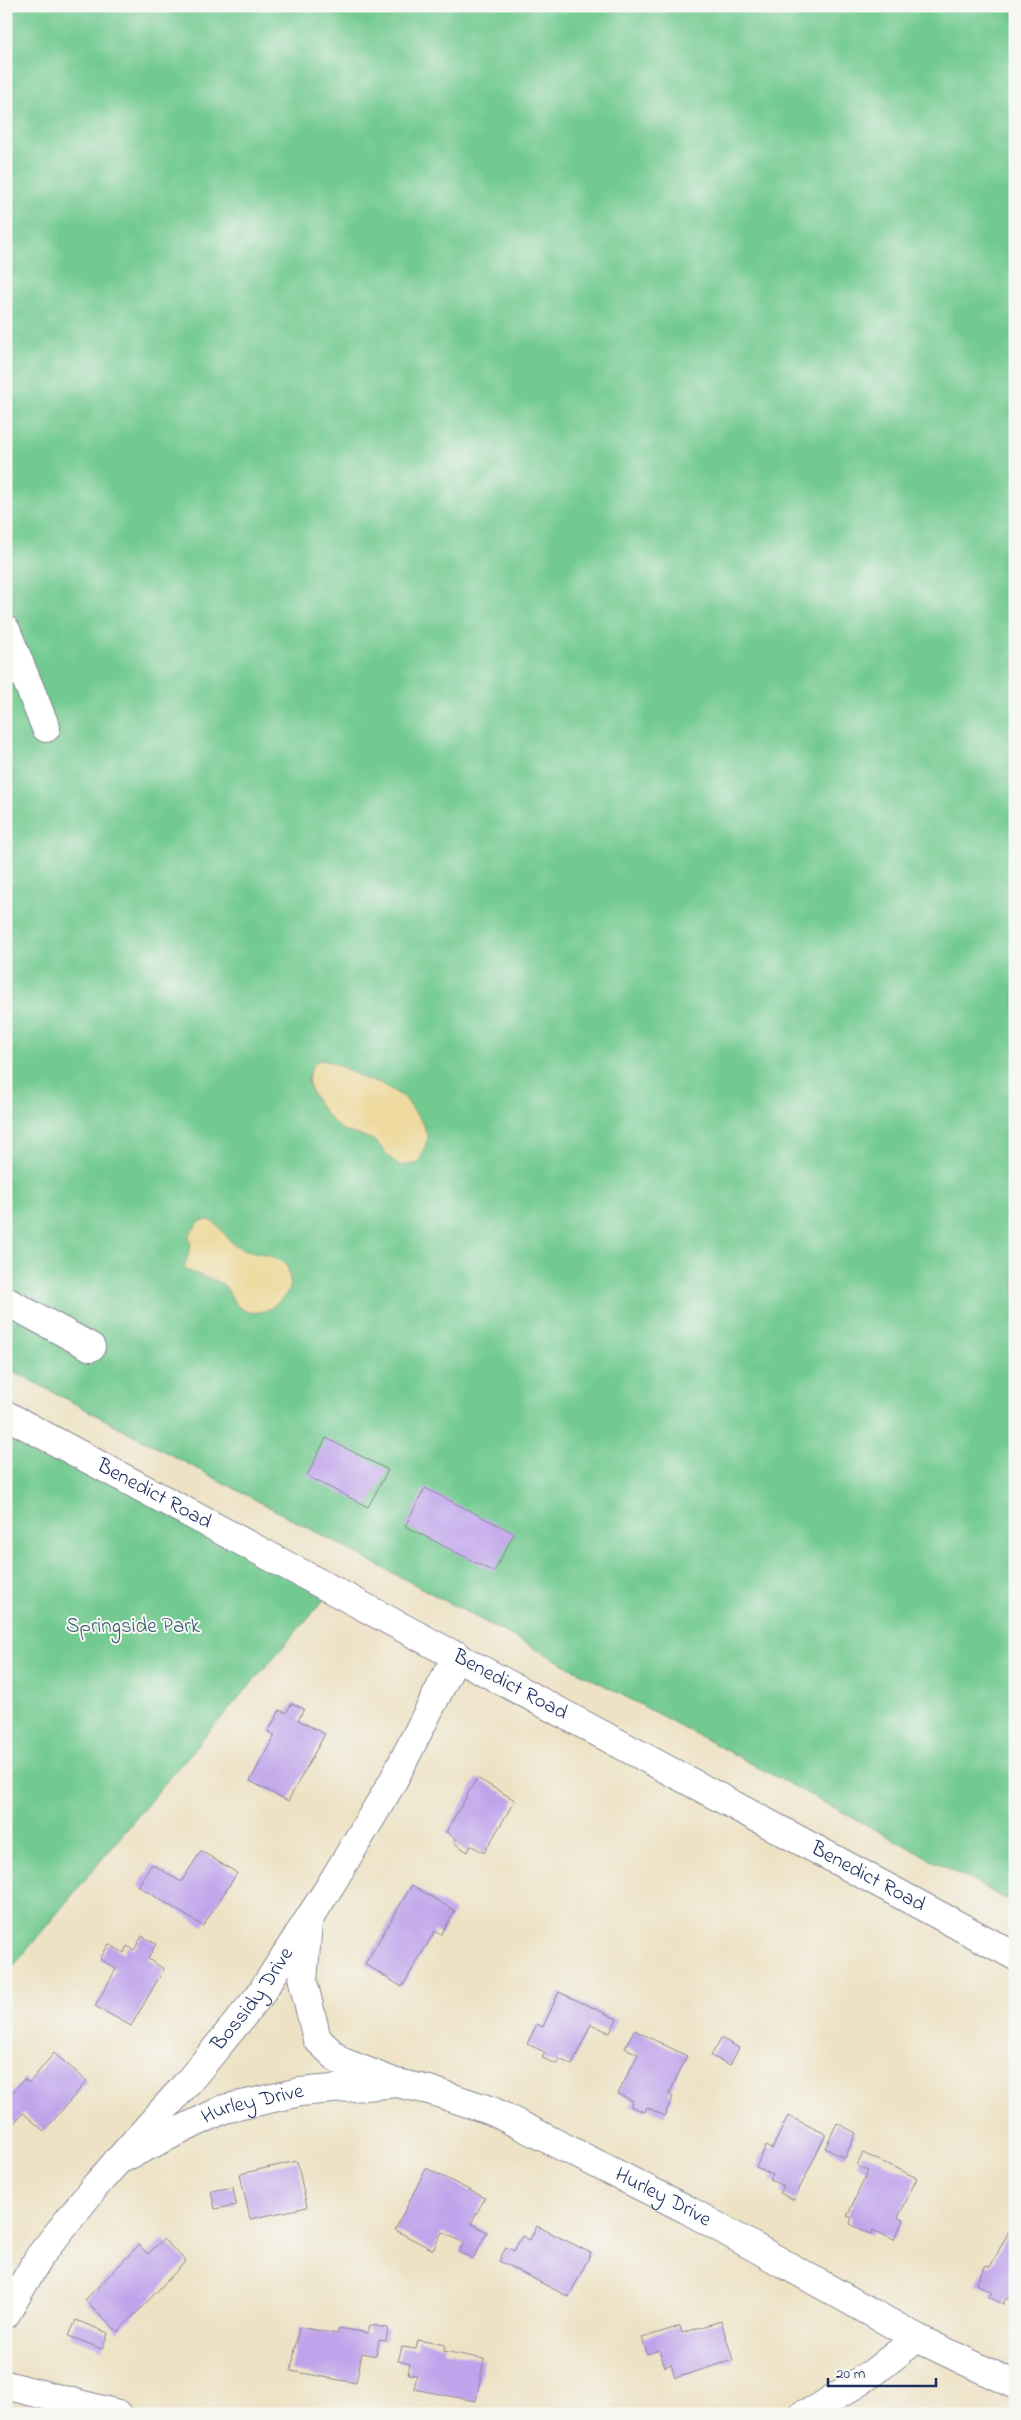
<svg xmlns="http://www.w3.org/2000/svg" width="1021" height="2420" viewBox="0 0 1021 2420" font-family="'Indie Flower',sans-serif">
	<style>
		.green { fill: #72ca90; stroke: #467c77 }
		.sand { fill: #eeda9e; stroke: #84847e }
		.building { fill: #c0a3eb }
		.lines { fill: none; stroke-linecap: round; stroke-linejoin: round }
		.minor-casing { stroke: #848892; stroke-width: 30 }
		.minor { stroke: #fff; stroke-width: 28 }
		.labels { text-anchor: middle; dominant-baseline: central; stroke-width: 4; stroke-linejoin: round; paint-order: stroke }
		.street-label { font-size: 21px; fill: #1b2f5e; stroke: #f6f6f2 }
		.park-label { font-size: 21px; fill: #355e6d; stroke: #f6f6f2 }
	</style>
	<rect width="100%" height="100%" fill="#f6f6f2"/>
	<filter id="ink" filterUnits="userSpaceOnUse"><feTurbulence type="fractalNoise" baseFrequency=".02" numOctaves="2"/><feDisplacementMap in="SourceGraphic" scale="10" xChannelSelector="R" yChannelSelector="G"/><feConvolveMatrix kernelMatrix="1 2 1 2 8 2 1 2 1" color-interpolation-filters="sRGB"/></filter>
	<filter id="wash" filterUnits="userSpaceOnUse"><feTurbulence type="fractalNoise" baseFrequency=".0096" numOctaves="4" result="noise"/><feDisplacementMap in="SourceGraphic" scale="20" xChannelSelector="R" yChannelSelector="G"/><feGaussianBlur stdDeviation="1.12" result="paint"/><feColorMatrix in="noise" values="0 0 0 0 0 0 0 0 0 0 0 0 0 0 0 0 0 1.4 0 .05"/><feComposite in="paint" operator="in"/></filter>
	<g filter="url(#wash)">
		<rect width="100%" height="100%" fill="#eee2c5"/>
		<g class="green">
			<polygon points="6,6 1015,6 1015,1904 6,1367"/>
			<polygon points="6,1415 333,1589 170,1777 6,1975"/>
		</g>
		<g class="sand">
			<path d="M322,1060L333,1063L365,1079L380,1083L405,1098L423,1124L428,1138L419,1163L401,1166C390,1160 385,1150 376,1142C366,1135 354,1135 343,1130C332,1124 311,1096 309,1084C307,1076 311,1069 315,1062Z"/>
			<path d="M209,1220C222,1226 225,1238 235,1245C252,1256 268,1250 287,1265L291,1286C282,1303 259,1322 239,1307C232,1302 231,1291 223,1285C212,1277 196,1276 184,1268L191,1247L189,1235L200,1221Z"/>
		</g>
		<g id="blocks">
			<g class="building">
				<polygon points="326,1438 388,1470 368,1507 307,1476"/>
				<polygon points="425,1488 514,1533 494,1572 405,1526"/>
				<polygon points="292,1703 304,1709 298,1720 325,1734 288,1801 250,1781 275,1735 268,1732 280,1710 286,1713"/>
				<polygon points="477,1778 515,1800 484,1853 471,1845 468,1852 454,1843 456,1839 446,1832"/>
				<polygon points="201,1851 237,1873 203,1926 138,1886 152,1864 181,1882"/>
				<polygon points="412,1885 455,1911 441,1935 435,1931 402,1987 365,1964"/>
				<polygon points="142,1936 156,1944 148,1959 164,1969 131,2026 95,2006 116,1969 100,1959 109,1944 124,1953 127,1946 134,1950"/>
				<polygon points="559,1992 617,2019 610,2033 591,2024 572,2065 559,2059 557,2064 542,2058 545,2052 527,2044 537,2024 543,2027"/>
				<polygon points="634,2030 687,2056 669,2094 673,2097 664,2116 647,2107 645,2112 630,2106 633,2101 618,2094 638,2054 625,2048"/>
				<polygon points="721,2038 739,2048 730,2065 711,2056"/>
				<polygon points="54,2053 87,2081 44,2131 23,2113 14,2123 6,2117 6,2109 12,2103 7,2099 24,2079 29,2083"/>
				<polygon points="788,2116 826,2134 794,2200 780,2193 784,2186 770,2180 773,2175 756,2167 766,2146 772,2149"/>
				<polygon points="837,2123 856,2133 845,2158 825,2148"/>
				<polygon points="863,2153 917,2178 898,2218 903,2220 894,2240 873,2230 871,2234 850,2224 852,2218 847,2216 868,2171 857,2166"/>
				<polygon points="297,2161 307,2207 250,2219 240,2174"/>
				<polygon points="426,2168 485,2198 471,2223 487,2232 473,2259 459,2252 464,2243 442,2232 433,2250 395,2230"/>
				<polygon points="233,2187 236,2205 215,2209 211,2191"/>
				<polygon points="537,2226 591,2253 569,2297 499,2261 506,2247 514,2251 522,2236 530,2240"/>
				<polygon points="1009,2231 1015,2234 1015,2303 1006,2298 1003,2304 989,2297 992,2292 976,2284 986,2265 990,2267"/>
				<polygon points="163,2239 186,2261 118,2332 85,2300 139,2245 148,2254"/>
				<polygon points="76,2320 108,2333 102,2349 69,2336"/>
				<polygon points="721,2321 733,2360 675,2378 671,2364 665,2367 659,2350 647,2354 642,2338 680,2326 682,2333"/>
				<polygon points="370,2325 388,2328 386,2341 379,2340 376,2356 362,2353 356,2383 291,2371 299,2327 337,2334 339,2328 368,2333"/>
				<polygon points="418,2340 445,2345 444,2351 484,2359 476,2401 414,2389 417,2375 408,2374 410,2364 398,2361 402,2347 416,2349"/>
			</g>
		</g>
	</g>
	<g filter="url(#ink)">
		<use href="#blocks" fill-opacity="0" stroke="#848892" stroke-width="1"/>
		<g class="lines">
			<defs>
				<g id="minor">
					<polyline points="6,630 46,728"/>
					<polyline points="6,1301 91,1347"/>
					<path id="s1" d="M6,1415L1015,1956"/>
					<polyline points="308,1923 303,1981 317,2039 340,2061 391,2081"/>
					<path id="s2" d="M117,2161L224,2109L300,2092L397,2083L429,2090L492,2111L686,2209L917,2338"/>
					<path id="s3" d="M6,2314L39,2257L97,2184L189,2081L259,1996L330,1886L392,1783L457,1655"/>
					<polyline points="6,2385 118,2414"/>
					<polyline points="804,2414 815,2410 874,2372 917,2338 1015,2385"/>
				</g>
			</defs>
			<use href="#minor" class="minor-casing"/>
			<use href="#minor" class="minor"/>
		</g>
	</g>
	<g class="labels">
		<g class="street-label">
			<text stroke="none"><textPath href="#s1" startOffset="168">Benedict Road</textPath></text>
			<text stroke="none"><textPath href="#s1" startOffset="572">Benedict Road</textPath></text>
			<text stroke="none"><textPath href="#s1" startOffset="978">Benedict Road</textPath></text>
			<text stroke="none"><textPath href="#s3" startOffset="401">Bossidy Drive</textPath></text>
			<text stroke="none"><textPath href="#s2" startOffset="148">Hurley Drive</textPath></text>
			<text stroke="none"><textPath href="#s2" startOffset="585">Hurley Drive</textPath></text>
		</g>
		<g class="park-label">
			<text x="133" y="1627">Springside Park</text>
		</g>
	</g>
	<rect width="1021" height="2420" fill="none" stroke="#f6f6f2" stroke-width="25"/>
	<path d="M828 2378v8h108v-8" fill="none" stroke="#1b2f5e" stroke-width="2.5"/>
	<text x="836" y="2378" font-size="15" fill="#1b2f5e" stroke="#f6f6f2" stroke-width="4" paint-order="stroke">20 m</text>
</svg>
